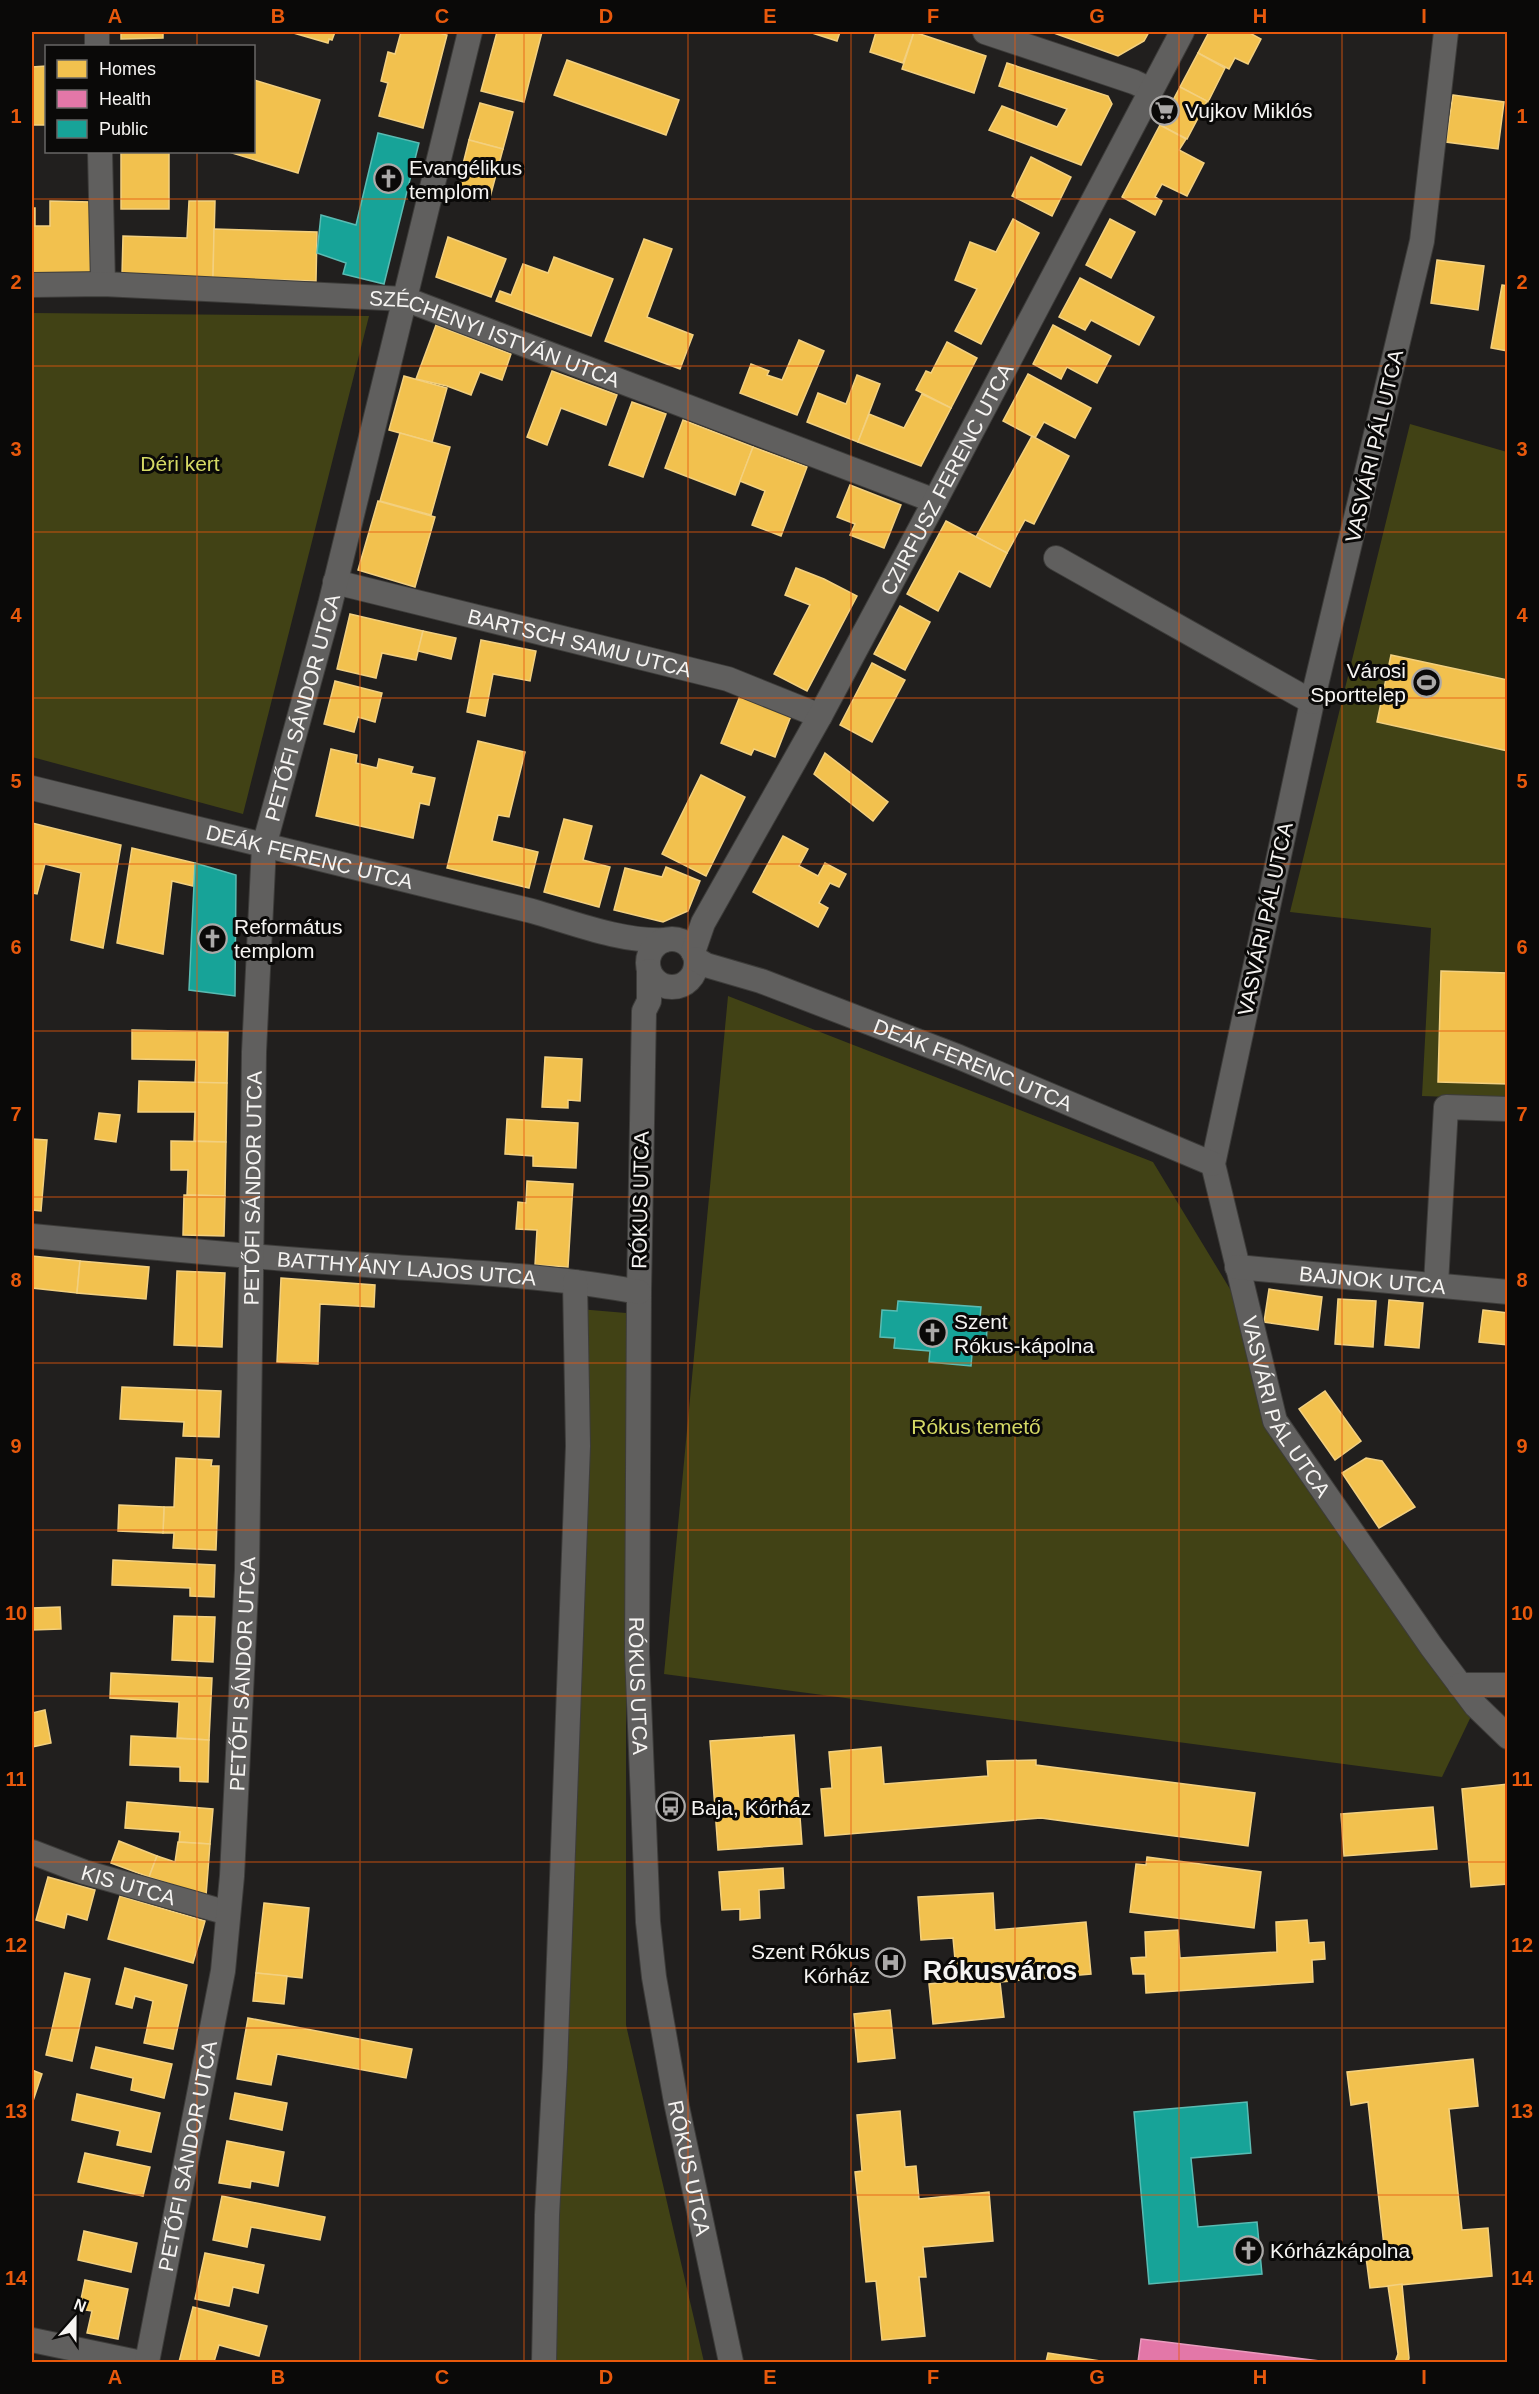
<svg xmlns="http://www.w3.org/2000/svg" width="1539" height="2394" viewBox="0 0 1539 2394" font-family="Helvetica,sans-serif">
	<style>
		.green { fill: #414215 }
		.homes { fill: #f2c14e; stroke: #f3d07f; stroke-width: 1.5 }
		.health { fill: #e377a8; stroke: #e99cbe; stroke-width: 1.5 }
		.public { fill: #17a398; stroke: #5abbb3; stroke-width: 1.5 }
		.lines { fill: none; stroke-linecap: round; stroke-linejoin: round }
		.street-casing { stroke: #3d3c3a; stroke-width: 26 }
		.street { stroke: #605f5e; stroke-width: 24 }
		.grid { fill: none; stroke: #e8590c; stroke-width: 1.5; stroke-opacity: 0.55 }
		.labels { text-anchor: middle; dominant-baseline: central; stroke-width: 6; stroke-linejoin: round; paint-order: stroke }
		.poi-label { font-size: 21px; fill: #f6f4f2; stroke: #0a0908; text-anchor: start }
		.street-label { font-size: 21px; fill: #f6f4f2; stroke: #0a0908 }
		.park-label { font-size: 21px; fill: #d5d965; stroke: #0a0908 }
		.district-label { font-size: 27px; font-weight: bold; fill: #f6f4f2; stroke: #0a0908 }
		.neatline { fill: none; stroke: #e8590c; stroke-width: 2 }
		.grid-label { font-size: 20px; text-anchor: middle; font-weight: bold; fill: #e8590c }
	</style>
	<rect width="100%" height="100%" fill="#211f1e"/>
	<g class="green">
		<polygon points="32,313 369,316 243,814 32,757"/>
		<polygon points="1410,424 1507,452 1507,1099 1422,1096 1431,928 1290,912"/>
		<polygon points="728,996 1153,1162 1250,1322 1275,1421 1476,1706 1442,1777 664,1674"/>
		<polygon points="579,1309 626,1313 626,2025 704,2362 555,2362"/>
	</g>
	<g class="homes">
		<polygon points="121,32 163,32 163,38 121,39"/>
		<polygon points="290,32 335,32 332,40 329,39 328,43"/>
		<polygon points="401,32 435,32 447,35 423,128 379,116 388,83 381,81 388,52 395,54"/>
		<polygon points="497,32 542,32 524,102 481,91"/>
		<polygon points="809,32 840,32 837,41"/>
		<polygon points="876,32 914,32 903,63 870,52"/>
		<polygon points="914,32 986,56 974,93 902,69"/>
		<polygon points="1051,32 1149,32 1144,41 1118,56"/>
		<polygon points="1209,32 1248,32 1261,39 1248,64 1235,58 1229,69 1198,53"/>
		<polygon points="1198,53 1225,68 1208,102 1180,87"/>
		<polygon points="567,60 679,100 666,135 554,95"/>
		<polygon points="1007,63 1108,96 1112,104 1081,165 989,130 1002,106 1057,127 1067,109 999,86"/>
		<polygon points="46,66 46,125 32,125 32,67"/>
		<polygon points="254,80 320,100 298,173 229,152 254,152"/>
		<polygon points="1180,87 1207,101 1187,139 1160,125"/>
		<polygon points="1453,95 1504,102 1498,149 1446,142"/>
		<polygon points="480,103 513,112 503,149 469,140"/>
		<polygon points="1160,125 1186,139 1179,150 1204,163 1187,196 1162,184 1155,197 1162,201 1155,215 1122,197"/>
		<polygon points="469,140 503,149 489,201 456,192"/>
		<rect x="121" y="152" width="48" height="57"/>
		<polygon points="1031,157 1071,177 1052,216 1012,196"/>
		<polygon points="50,201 91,202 91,276 32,276 32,208 35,208 35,226 50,226"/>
		<polygon points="189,201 215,201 213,278 122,275 123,236 187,238"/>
		<polygon points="1013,219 1039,233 981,344 955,331 977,289 955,280 970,242 996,252"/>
		<polygon points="1110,219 1135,232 1111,278 1086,265"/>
		<polygon points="214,229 317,232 316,281 213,278"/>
		<polygon points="448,237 506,259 491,297 436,277"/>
		<polygon points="644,239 672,249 647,317 693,335 680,369 605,341"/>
		<polygon points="554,257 613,279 591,336 496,301 500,291 511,295 523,264 548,273"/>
		<polygon points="1437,260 1484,266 1478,310 1431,303"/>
		<polygon points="1080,278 1154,317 1139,345 1091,320 1085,330 1059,317"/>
		<polygon points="1502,285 1508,286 1508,351 1491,348"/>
		<polygon points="436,325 511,354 502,380 480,372 471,395 447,386 416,379"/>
		<polygon points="1053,325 1111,356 1097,383 1067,367 1061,379 1033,364"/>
		<polygon points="799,340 824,351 797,415 740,393 751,364 769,371 767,375 782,380"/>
		<polygon points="947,342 977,358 951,408 916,390 926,371 931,373"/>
		<polygon points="552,371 617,395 606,425 561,408 547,445 527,437"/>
		<polygon points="1028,374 1091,408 1075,438 1044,422 1035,438 1003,421"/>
		<polygon points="857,375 880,384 858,442 807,422 818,393 846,404"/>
		<polygon points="404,376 447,388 432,442 389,430"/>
		<polygon points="922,394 951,408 921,466 858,442 869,414 904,428"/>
		<polygon points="632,402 666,414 643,477 609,465"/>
		<polygon points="683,420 753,447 735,495 665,468"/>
		<polygon points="400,433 450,447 431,515 380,501"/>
		<polygon points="1032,436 1069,456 1034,524 1025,520 1007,553 976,537"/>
		<polygon points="753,447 807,467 781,536 752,525 765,491 740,481"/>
		<polygon points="850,485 901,505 884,548 850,535 855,524 837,517"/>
		<polygon points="378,501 435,517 415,587 358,570"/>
		<polygon points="946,521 1007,553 990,587 959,571 938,611 907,594"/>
		<polygon points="796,568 824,579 857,596 807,691 774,674 810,605 785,595"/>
		<polygon points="900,606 930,622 905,670 874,654"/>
		<polygon points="350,614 423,631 416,660 382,653 376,678 337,669"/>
		<polygon points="423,631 456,638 451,659 418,651"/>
		<polygon points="481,640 536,651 530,681 493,674 485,716 467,712"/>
		<polygon points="1391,655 1508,680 1508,751 1377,722"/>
		<polygon points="872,663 905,680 872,742 840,725"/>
		<polygon points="335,681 382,693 375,722 358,717 354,732 324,724"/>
		<polygon points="740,696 791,716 775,757 754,749 751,755 721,743"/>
		<polygon points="478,741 525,752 509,817 498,815 492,841 538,852 529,888 447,868"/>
		<polygon points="331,749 357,755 356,763 377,768 379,759 413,767 411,773 435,778 429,805 420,803 413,838 316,816"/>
		<polygon points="825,753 888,802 873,821 814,774"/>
		<polygon points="701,775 745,797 706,876 662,854"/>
		<polygon points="564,819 592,826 583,860 610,867 599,907 544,892"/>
		<polygon points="32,823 121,845 103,948 71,940 81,873 45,864 37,894 32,893"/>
		<polygon points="783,836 808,849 799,866 818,876 825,863 846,874 839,887 830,883 819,903 828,908 818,927 753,892"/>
		<polygon points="132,848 195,863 193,886 172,881 163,954 117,943"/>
		<polygon points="666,867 700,881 688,911 663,922 614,910 625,868 662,877"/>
		<polygon points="1441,971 1508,973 1508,1084 1438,1082"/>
		<polygon points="132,1030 228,1032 227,1083 195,1083 196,1060 132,1059"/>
		<polygon points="545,1057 582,1059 580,1101 568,1100 568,1108 542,1107"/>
		<polygon points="139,1081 227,1083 226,1142 194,1141 195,1112 138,1112"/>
		<polygon points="99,1113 120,1115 116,1142 95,1139"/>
		<polygon points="507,1119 578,1123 576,1168 533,1166 533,1156 505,1154"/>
		<polygon points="32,1139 47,1140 41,1211 32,1210"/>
		<polygon points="171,1141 226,1142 225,1196 187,1195 188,1170 171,1170"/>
		<polygon points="527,1181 573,1184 568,1267 535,1265 537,1230 516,1229 518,1202 526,1203"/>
		<polygon points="184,1195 225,1196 224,1236 183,1235"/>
		<polygon points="32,1256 80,1261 77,1293 32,1288"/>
		<polygon points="80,1261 149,1267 146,1299 77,1293"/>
		<polygon points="177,1271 225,1273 222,1347 174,1345"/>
		<polygon points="281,1278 375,1285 374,1307 320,1304 318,1364 277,1362"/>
		<polygon points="1269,1289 1322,1297 1318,1330 1264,1322"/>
		<polygon points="1338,1299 1376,1301 1373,1347 1335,1344"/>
		<polygon points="1389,1300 1423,1303 1419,1348 1385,1345"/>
		<polygon points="1483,1310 1508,1313 1508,1345 1479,1342"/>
		<polygon points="122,1387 221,1391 219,1437 183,1436 184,1422 120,1419"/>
		<polygon points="1325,1391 1361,1441 1335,1460 1299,1409"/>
		<polygon points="176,1458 212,1460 211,1466 219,1466 216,1550 173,1548 174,1533 163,1533 164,1507 174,1507"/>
		<polygon points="1366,1458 1382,1461 1415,1507 1379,1528 1342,1473"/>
		<polygon points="119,1505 164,1507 163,1533 118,1531"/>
		<polygon points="113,1560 215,1565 214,1597 190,1596 190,1588 112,1585"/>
		<polygon points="60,1607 61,1629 32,1630 32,1608"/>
		<polygon points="174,1616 215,1617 213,1662 172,1660"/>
		<polygon points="111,1673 212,1678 209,1740 177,1738 179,1702 110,1698"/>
		<polygon points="45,1710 51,1743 32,1747 32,1713"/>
		<polygon points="794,1735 802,1844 718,1850 710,1741"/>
		<polygon points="131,1736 209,1740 208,1782 180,1781 180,1767 130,1765"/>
		<polygon points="881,1747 884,1784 988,1776 987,1761 1036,1760 1036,1765 1255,1793 1248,1846 1041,1818 825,1836 821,1789 832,1788 829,1752"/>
		<polygon points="1508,1784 1508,1884 1471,1887 1462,1789"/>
		<polygon points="127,1802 213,1809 210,1844 179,1842 180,1832 125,1828"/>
		<polygon points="1433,1807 1437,1849 1344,1856 1341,1814"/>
		<polygon points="119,1841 157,1856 149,1877 111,1863"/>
		<polygon points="178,1842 210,1844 206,1896 149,1877 157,1856 175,1862"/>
		<polygon points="1147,1857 1261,1872 1254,1928 1130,1912 1136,1864 1146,1865"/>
		<polygon points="783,1868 784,1888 759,1890 760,1918 740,1920 740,1909 722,1910 719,1872"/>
		<polygon points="48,1877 95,1890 87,1920 67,1914 64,1928 36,1920"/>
		<polygon points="993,1893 995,1930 1086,1922 1091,1974 1000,1982 1004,2017 933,2024 929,1984 957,1981 953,1938 921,1940 918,1897"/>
		<polygon points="120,1896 205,1921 193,1963 108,1939"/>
		<polygon points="264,1903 309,1908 302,1978 256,1973"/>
		<polygon points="1307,1920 1309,1943 1324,1942 1325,1959 1312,1960 1313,1982 1146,1993 1145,1974 1133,1974 1131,1958 1146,1957 1145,1932 1178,1930 1180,1958 1277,1952 1276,1922"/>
		<polygon points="125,1968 187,1985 173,2049 144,2043 153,2001 135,1996 132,2008 116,2004"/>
		<polygon points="65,1973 90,1979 72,2061 46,2055"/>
		<polygon points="256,1973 287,1976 284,2004 253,2001"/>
		<polygon points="890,2010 895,2058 858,2062 854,2014"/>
		<polygon points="248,2018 412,2049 406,2078 277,2054 271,2085 237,2079"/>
		<polygon points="96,2047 172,2064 164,2098 131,2090 133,2078 91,2068"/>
		<polygon points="1473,2059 1478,2106 1449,2109 1462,2230 1488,2228 1492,2276 1370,2288 1366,2257 1385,2255 1368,2102 1351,2105 1347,2072"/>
		<polygon points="32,2070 42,2074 33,2101 32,2101"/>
		<polygon points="235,2093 287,2103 282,2130 230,2119"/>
		<polygon points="77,2094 160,2113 151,2152 117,2145 120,2131 72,2120"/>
		<polygon points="900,2111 905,2167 916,2166 919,2199 989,2192 993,2241 923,2247 926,2277 919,2277 925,2336 882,2340 876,2281 866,2282 855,2172 862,2171 857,2115"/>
		<polygon points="227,2141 284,2152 278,2186 251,2181 250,2188 219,2183"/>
		<polygon points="85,2153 150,2167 143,2196 78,2182"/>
		<polygon points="222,2196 325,2217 320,2240 251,2227 247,2247 213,2240"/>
		<polygon points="84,2231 137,2243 131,2272 78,2260"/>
		<polygon points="205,2253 264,2265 258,2293 233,2287 229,2306 195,2299"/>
		<polygon points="85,2280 128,2289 118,2339 87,2333 92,2311 79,2309"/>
		<polygon points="1402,2284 1409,2358 1408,2362 1395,2362 1398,2354 1388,2286"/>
		<polygon points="193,2307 267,2326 259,2356 219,2345 214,2362 179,2362"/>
		<polygon points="1048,2353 1107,2362 1046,2362"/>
	</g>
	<polygon class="health" points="1141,2339 1320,2361 1329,2362 1138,2362"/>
	<g class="public">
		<polygon points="378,133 419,143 384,284 343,274 346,263 317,253 321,215 356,225"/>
		<polygon points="195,863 236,875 235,996 189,990"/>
		<polygon points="898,1301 981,1307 979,1329 987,1329 986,1344 978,1344 977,1354 972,1354 971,1366 929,1362 930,1351 894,1348 895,1338 880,1337 882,1310 897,1311"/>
		<polygon points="1247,2102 1251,2153 1191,2158 1198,2227 1257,2222 1262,2274 1149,2284 1134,2112"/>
	</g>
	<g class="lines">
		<defs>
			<g id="street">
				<polyline points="97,32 97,46"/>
				<polyline points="985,32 1134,82 1151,90"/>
				<path id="s1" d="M1446,32L1422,241L1312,702L1213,1164L1275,1421L1431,1646L1476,1706L1508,1737"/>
				<polyline points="100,152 103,284"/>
				<path id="s2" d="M32,285L103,284L405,299L935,501"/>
				<polyline points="1056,558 1312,702"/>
				<path id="s3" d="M335,582L728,679L820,716"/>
				<path id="s4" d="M32,788L532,911C574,923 621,942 665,940"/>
				<circle cx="672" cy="963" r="24"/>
				<path id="s5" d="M693,952L703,923L820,716L935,501L1182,32"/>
				<path id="s6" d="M696,959L706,965L761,981L959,1057L1213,1164"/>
				<path id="s7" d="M649,971V1001L644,1011L639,1292L637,1653L648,1922L654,1977L676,2102L731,2362"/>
				<path id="s8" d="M32,1236C143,1247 255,1257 367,1265C458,1272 550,1275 639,1292"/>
				<path id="s9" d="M1237,1267L1508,1292"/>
				<polyline points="1436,1284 1446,1107 1508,1109"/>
				<polyline points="1460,1685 1508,1685"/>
				<path id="s10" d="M32,1852L84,1872L228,1913"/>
				<polyline points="32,2340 137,2362"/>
				<path id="s11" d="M147,2362L223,1971L232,1876L247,1570L254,1052L264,846L330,605L470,32"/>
				<polyline points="544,2362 547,2215 555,2067 578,1446 575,1282"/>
			</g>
		</defs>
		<use href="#street" class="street-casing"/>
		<use href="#street" class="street"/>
	</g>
	<path class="grid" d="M197,32V46M360,32V2362M524,32V2362M688,32V2362M851,32V2362M1015,32V2362M1179,32V2362M1342,32V2362M197,152V2362M32,199H1508M32,366H1508M32,532H1508M32,698H1508M32,864H1508M32,1031H1508M32,1197H1508M32,1363H1508M32,1530H1508M32,1696H1508M32,1862H1508M32,2028H1508M32,2195H1508"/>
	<defs>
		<symbol id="supermarket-ring" viewBox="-11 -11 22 22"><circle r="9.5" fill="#0a0908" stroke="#aba9a8" stroke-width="1.5"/><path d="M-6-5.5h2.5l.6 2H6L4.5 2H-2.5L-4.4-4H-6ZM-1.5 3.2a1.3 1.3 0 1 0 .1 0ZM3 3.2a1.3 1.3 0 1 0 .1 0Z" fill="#aba9a8"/></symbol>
		<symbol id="church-ring" viewBox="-11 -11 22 22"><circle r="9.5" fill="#0a0908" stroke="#aba9a8" stroke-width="1.5"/><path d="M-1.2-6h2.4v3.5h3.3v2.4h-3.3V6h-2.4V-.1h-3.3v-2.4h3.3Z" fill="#aba9a8"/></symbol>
		<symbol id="stadium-ring" viewBox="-11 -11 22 22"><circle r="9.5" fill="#0a0908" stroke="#aba9a8" stroke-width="1.5"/><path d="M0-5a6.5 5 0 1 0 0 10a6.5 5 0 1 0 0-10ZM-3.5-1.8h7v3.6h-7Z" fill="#aba9a8"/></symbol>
		<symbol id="bus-ring" viewBox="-11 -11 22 22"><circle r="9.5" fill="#0a0908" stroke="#aba9a8" stroke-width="1.5"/><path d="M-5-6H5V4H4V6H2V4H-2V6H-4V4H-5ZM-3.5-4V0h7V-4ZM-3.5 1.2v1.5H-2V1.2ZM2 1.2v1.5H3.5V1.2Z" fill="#aba9a8"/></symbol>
		<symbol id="hospital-ring" viewBox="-11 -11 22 22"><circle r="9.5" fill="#0a0908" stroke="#aba9a8" stroke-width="1.5"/><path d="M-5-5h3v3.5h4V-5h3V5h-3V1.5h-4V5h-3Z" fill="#aba9a8"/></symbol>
	</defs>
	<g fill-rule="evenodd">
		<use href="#supermarket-ring" x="1148" y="94" width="33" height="33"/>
		<use href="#church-ring" x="372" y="162" width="33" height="33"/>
		<use href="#stadium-ring" x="1410" y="666" width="33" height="33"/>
		<use href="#church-ring" x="196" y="922" width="33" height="33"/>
		<use href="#church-ring" x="916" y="1316" width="33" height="33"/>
		<use href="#bus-ring" x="654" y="1790" width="33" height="33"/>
		<use href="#hospital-ring" x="874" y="1946" width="33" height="33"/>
		<use href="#church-ring" x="1232" y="2234" width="33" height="33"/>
	</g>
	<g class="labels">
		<g class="poi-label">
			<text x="1185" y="110">Vujkov Miklós</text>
			<text x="409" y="167">Evangélikus<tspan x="409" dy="24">templom</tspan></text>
			<text x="1406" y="670" text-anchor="end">Városi<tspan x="1406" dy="24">Sporttelep</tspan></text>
			<text x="234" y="926">Református<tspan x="234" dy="24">templom</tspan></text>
			<text x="954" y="1321">Szent<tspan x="954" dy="24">Rókus-kápolna</tspan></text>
			<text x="691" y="1807">Baja, Kórház</text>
			<text x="870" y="1951" text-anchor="end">Szent Rókus<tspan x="870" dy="24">Kórház</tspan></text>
			<text x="1270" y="2250">Kórházkápolna</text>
		</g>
		<g class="street-label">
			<text stroke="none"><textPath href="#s2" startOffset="470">SZÉCHENYI ISTVÁN UTCA</textPath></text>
			<text transform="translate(1374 446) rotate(-77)">VASVÁRI PÁL UTCA</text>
			<text stroke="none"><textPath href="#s5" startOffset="537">CZIRFUSZ FERENC UTCA</textPath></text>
			<text stroke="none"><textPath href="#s3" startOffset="252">BARTSCH SAMU UTCA</textPath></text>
			<text stroke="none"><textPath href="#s11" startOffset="1668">PETŐFI SÁNDOR UTCA</textPath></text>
			<text stroke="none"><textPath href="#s4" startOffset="286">DEÁK FERENC UTCA</textPath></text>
			<text transform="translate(1265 919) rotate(-78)">VASVÁRI PÁL UTCA</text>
			<text stroke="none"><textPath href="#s6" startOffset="297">DEÁK FERENC UTCA</textPath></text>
			<text stroke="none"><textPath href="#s11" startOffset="1182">PETŐFI SÁNDOR UTCA</textPath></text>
			<text transform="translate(640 1200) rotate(-89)">RÓKUS UTCA</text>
			<text stroke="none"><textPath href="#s8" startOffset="376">BATTHYÁNY LAJOS UTCA</textPath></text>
			<text stroke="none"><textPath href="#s9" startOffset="136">BAJNOK UTCA</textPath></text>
			<text stroke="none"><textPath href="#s1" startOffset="1412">VASVÁRI PÁL UTCA</textPath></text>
			<text stroke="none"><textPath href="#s11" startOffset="696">PETŐFI SÁNDOR UTCA</textPath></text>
			<text stroke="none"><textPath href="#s7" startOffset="716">RÓKUS UTCA</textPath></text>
			<text stroke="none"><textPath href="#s10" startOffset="102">KIS UTCA</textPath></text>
			<text stroke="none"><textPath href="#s11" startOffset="210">PETŐFI SÁNDOR UTCA</textPath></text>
			<text stroke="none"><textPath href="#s7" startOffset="1202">RÓKUS UTCA</textPath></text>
		</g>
		<g class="park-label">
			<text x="180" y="463">Déri kert</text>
			<text x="976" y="1426">Rókus temető</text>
		</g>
		<g class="district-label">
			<text x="1000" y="1971">Rókusváros</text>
		</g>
	</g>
	<rect width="1539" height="2394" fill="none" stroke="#0a0908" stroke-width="66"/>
	<rect x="45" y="45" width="210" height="108" fill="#0a0908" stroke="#686766" stroke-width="1.5"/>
	<rect x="57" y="60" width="30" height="18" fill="#f2c14e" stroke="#686766" stroke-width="1.5"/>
	<text x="99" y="75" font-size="18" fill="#f6f4f2">Homes</text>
	<rect x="57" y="90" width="30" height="18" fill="#e377a8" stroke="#686766" stroke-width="1.5"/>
	<text x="99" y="105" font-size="18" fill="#f6f4f2">Health</text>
	<rect x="57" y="120" width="30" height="18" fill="#17a398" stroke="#686766" stroke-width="1.5"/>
	<text x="99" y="135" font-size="18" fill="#f6f4f2">Public</text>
	<g transform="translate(75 2319) rotate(21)" stroke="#0a0908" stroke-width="4.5" paint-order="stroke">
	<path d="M0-4.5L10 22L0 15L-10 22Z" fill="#f6f4f2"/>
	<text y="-9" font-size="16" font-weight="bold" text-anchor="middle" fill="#f6f4f2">N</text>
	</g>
	<rect x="33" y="33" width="1473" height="2328" class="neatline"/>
	<g class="grid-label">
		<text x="115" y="23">A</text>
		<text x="278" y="23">B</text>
		<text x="442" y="23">C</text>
		<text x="606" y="23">D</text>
		<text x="770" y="23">E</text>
		<text x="933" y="23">F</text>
		<text x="1097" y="23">G</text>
		<text x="1260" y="23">H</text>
		<text x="1424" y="23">I</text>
		<text x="16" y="123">1</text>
		<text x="1522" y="123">1</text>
		<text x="16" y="289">2</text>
		<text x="1522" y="289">2</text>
		<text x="16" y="456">3</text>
		<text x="1522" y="456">3</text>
		<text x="16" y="622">4</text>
		<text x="1522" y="622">4</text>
		<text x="16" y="788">5</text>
		<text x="1522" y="788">5</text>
		<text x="16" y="954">6</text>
		<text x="1522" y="954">6</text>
		<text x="16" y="1121">7</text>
		<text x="1522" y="1121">7</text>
		<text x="16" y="1287">8</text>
		<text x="1522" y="1287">8</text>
		<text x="16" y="1453">9</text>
		<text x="1522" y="1453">9</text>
		<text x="16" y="1620">10</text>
		<text x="1522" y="1620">10</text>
		<text x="16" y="1786">11</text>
		<text x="1522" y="1786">11</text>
		<text x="16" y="1952">12</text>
		<text x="1522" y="1952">12</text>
		<text x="16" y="2118">13</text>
		<text x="1522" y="2118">13</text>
		<text x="16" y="2285">14</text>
		<text x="1522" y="2285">14</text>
		<text x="115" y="2384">A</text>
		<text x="278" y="2384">B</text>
		<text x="442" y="2384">C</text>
		<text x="606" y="2384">D</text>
		<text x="770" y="2384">E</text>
		<text x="933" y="2384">F</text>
		<text x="1097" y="2384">G</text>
		<text x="1260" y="2384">H</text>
		<text x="1424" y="2384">I</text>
	</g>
</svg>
